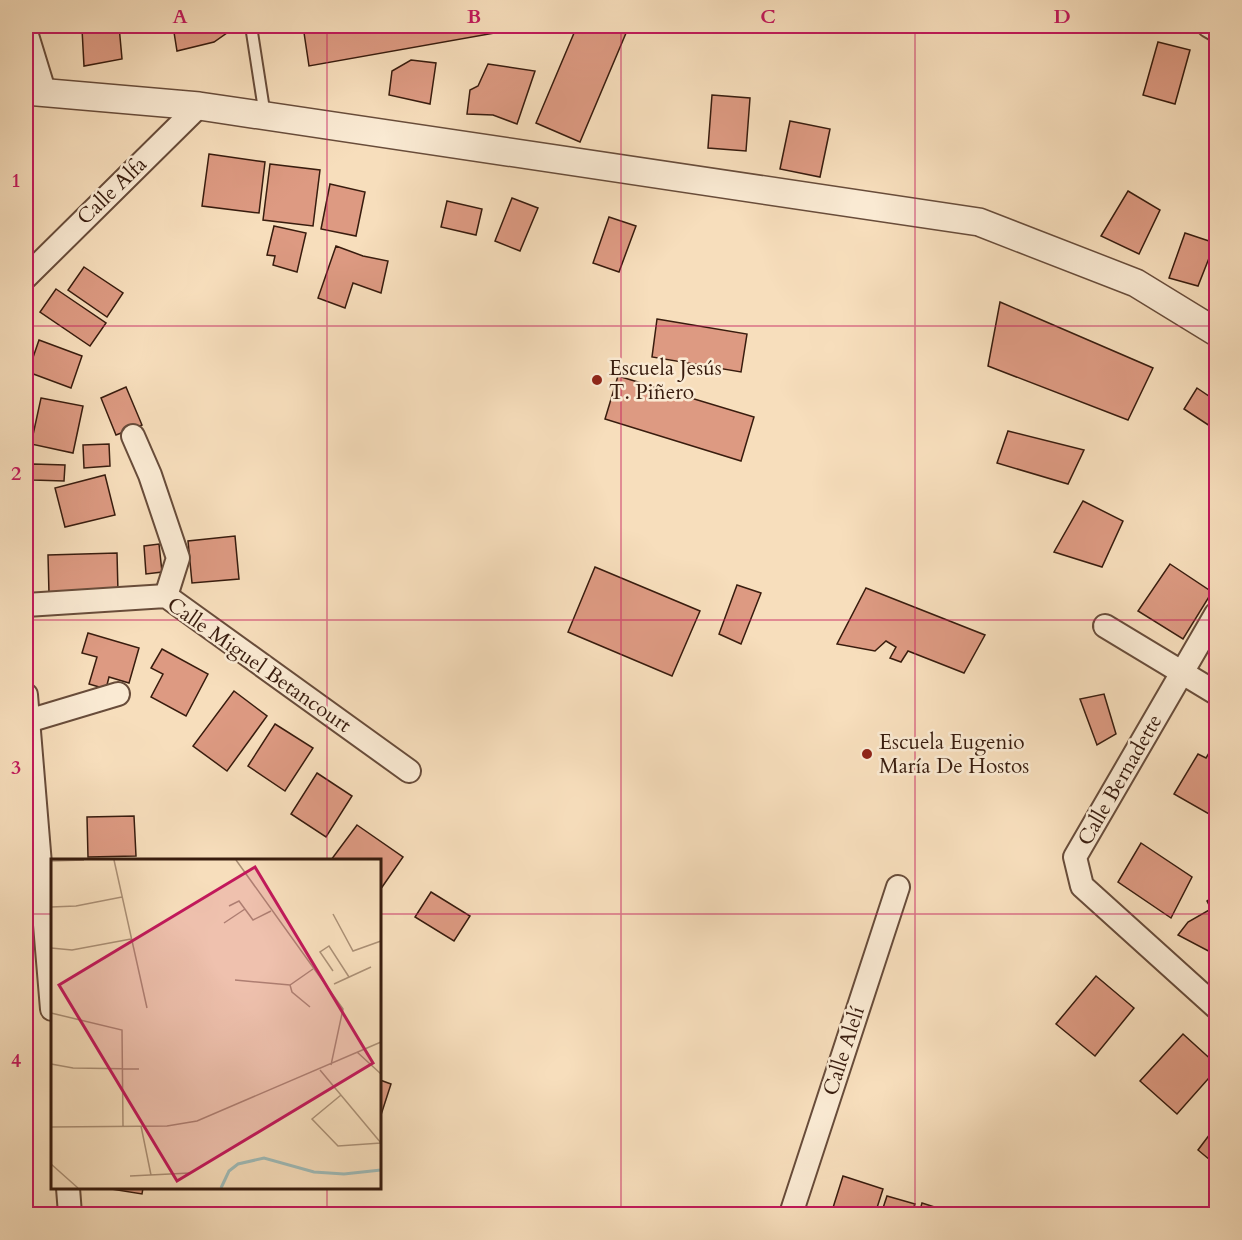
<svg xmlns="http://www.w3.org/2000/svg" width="1242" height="1240" viewBox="0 0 1242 1240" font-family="Cardo,serif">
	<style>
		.building { fill: #dd9a82; stroke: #381c0e; stroke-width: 1.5 }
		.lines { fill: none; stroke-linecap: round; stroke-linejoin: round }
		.service-casing { stroke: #684c3a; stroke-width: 14 }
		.minor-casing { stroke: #684c3a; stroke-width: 26 }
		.tertiary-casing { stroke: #684c3a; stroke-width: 30 }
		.service { stroke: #faead3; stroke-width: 10 }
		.minor { stroke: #faead3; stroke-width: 22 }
		.tertiary { stroke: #faead3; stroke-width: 27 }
		.grid { fill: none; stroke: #c2185b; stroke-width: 1.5; stroke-opacity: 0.55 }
		.poi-dot { fill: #8f2418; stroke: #faead3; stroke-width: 2 }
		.labels { text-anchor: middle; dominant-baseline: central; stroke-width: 5; stroke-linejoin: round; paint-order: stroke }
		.street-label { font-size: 21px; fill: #381c0e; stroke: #faead3 }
		.poi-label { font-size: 21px; fill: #381c0e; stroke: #faead3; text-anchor: start }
		.inset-river { fill: none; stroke: #9fbbb8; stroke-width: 3 }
		.inset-road { fill: none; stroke: #ab9076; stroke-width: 1.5 }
		.view { fill: #c2185b; fill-opacity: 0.15; stroke: #c2185b; stroke-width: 3 }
		.inset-edge { fill: none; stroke: #381c0e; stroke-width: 3 }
		.neatline { fill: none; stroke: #c2185b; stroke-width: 2 }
		.grid-label { font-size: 20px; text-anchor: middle; font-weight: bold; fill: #c2185b }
	</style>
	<rect width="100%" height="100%" fill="#f7debc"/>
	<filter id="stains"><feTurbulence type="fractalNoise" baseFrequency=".00333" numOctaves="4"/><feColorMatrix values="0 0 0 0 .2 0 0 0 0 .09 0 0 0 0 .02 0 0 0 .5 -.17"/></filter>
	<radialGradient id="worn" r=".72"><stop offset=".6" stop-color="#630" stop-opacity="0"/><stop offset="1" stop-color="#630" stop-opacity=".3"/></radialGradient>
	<g class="building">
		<polygon points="101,26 119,26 122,59 84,66 82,29"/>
		<polygon points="173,26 233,26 234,28 214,42 177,51"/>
		<polygon points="303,26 534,26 309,66"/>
		<polygon points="577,26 629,26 580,142 536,123"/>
		<polygon points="1158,42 1190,50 1175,104 1143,95"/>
		<polygon points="411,60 436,63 430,104 389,95 392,71"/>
		<polygon points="488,64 535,71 517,124 493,115 467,114 470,90 478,86"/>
		<polygon points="712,95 750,98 746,151 708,148"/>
		<polygon points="790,121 830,129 820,177 780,169"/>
		<polygon points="209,154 265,162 259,213 202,206"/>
		<polygon points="270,164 320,170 313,226 263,220"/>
		<polygon points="330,184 365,192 356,236 321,229"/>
		<polygon points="1128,191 1160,210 1139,254 1101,236"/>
		<polygon points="512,198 538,208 520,251 495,241"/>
		<polygon points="447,201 482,209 476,235 441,227"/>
		<polygon points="609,217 636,226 619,272 593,263"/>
		<polygon points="274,226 306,233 297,272 273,265 275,256 267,255"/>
		<polygon points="1185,233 1215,243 1198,286 1169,278"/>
		<polygon points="336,246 363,256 388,261 381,293 353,283 345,308 318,298"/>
		<polygon points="84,267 123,293 107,317 68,290"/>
		<polygon points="56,289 106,323 90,346 40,312"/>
		<polygon points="1000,302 1153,368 1128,420 988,366"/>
		<polygon points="657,319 747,334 741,372 652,357"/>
		<polygon points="39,340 82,356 71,388 28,372"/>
		<polygon points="618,376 754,417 741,461 605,419"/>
		<polygon points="126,387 142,425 116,435 101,398"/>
		<polygon points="1197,388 1216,401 1216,430 1184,409"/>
		<polygon points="41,398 83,406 73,453 31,444"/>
		<polygon points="1008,431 1084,450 1068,484 997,463"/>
		<polygon points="109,444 110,466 84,468 83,445"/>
		<polygon points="33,464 65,465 64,481 33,480"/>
		<polygon points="105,475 115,515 65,527 55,488"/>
		<polygon points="1083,501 1123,521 1102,567 1054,552"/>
		<polygon points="235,536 239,579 192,583 188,541"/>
		<polygon points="159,544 162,572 146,574 144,546"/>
		<polygon points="117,553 118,592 49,594 48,555"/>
		<polygon points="1170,564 1212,592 1183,639 1138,611"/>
		<polygon points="595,567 700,611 672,676 568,632"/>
		<polygon points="737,585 761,593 741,644 719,634"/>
		<polygon points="866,588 985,635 964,673 908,651 901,662 890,658 896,647 886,641 875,651 837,644"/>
		<polygon points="88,633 139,648 129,683 109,677 106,689 89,684 97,657 82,653"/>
		<polygon points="162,649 208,674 186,716 151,697 163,674 151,668"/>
		<polygon points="234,691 267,716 227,771 193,746"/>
		<polygon points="1104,694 1116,734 1097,745 1080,699"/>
		<polygon points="275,724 313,748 285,791 248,766"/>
		<polygon points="1214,745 1216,747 1216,818 1174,794 1198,754 1206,758"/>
		<polygon points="317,773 352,796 326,837 291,814"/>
		<polygon points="134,816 136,856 88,857 87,817"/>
		<polygon points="357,825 403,857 380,890 380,860 331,860"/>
		<polygon points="1141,843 1192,877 1171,918 1118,882"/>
		<polygon points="431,892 470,916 454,941 415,917"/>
		<polygon points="1216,895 1216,955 1178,935 1188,922 1211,909 1207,901"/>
		<polygon points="1096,976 1134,1008 1095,1056 1056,1024"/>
		<polygon points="1183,1034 1216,1064 1216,1070 1177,1114 1140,1081"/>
		<polygon points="380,1080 391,1084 380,1118"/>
		<polygon points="1216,1126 1216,1165 1198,1150"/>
		<polygon points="843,1176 883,1189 875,1214 831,1214"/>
		<polygon points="105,1188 143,1188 142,1194"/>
		<polygon points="887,1196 915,1204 911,1214 881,1214"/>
		<polygon points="922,1203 947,1211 946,1214 919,1214"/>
		<polygon points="121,1207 161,1213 161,1214 120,1214"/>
		<polygon points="954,1207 974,1214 952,1214"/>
		<polygon points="986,1207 1010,1214 984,1214"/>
	</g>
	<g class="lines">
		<defs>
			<polyline id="service" points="251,26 265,116"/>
			<g id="minor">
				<polyline points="1209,26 1216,30"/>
				<polyline points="26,32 45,94"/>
				<polyline points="26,277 199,106"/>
				<polyline points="133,436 150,475 178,558 166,596"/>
				<polyline points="26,605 166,596 409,771"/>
				<polyline points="1216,614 1075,857 1082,886 1216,1007"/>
				<polyline points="1105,626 1216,693"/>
				<polyline points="26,695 52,1009"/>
				<polyline points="28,721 118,694"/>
				<polyline points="68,1188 70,1214"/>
				<polyline points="791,1214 898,887"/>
			</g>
			<polyline id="tertiary" points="26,91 199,106 979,222 1136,283 1216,332"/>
		</defs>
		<use href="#service" class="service-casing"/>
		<use href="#minor" class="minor-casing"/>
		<use href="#tertiary" class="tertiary-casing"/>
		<use href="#service" class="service"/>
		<use href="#minor" class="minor"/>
		<use href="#tertiary" class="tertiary"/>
	</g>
	<path class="grid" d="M327,26V860M621,26V1214M915,26V1214M26,326H1216M26,620H1216M26,914H52M380,914H1216M327,1188V1214"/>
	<g class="poi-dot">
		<circle cx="597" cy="380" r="6"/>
		<circle cx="867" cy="754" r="6"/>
	</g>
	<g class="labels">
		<g class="street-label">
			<text transform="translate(112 191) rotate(-44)">Calle Alfa</text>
			<text transform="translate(259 665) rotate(35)">Calle Miguel Betancourt</text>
			<text transform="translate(1120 780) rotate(-60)">Calle Bernadette</text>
			<text transform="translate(844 1051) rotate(-72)">Calle Alelí</text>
		</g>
		<g class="poi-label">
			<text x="609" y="368">Escuela Jesús<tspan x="609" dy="24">T. Piñero</tspan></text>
			<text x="879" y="742">Escuela Eugenio<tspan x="879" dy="24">María De Hostos</tspan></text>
		</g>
	</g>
	<g transform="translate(51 859)">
		<rect width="330" height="330" fill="#f7debc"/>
		<path class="inset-river" d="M170,329L178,312L187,305L213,299L263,313L293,315L330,311"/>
		<path class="inset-road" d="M63,1L96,149M185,1L292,150L280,206M0,2L33,1M178,47L188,42L202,61L220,52M0,48L25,47L71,38M282,55L302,92L330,82M173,64L194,50M0,89L21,91L80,80M282,112L269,93L278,87L298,118M184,121L239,126L262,110M283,125L320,108M239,126L241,133L259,148M0,154L71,171L72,267M306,193L330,215M0,205L22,209L88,210M269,211L330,284M290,236L261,260L287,287L330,284M90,267L100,316M0,268L116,267L146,262L330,183M0,305L27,329M79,317L139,314"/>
		<path class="view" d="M204,8L322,204L126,322L8,126Z"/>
		<rect width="330" height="330" class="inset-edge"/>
	</g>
	<rect width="1242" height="1240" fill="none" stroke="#f7debc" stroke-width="66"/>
	<rect x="33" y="33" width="1176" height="1174" class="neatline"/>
	<g class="grid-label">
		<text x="180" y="23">A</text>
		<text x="474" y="23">B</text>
		<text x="768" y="23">C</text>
		<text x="1062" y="23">D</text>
		<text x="16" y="187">1</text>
		<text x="16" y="480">2</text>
		<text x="16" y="774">3</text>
		<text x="16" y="1067">4</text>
	</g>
	<rect width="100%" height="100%" filter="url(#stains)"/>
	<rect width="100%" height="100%" fill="url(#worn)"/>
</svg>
